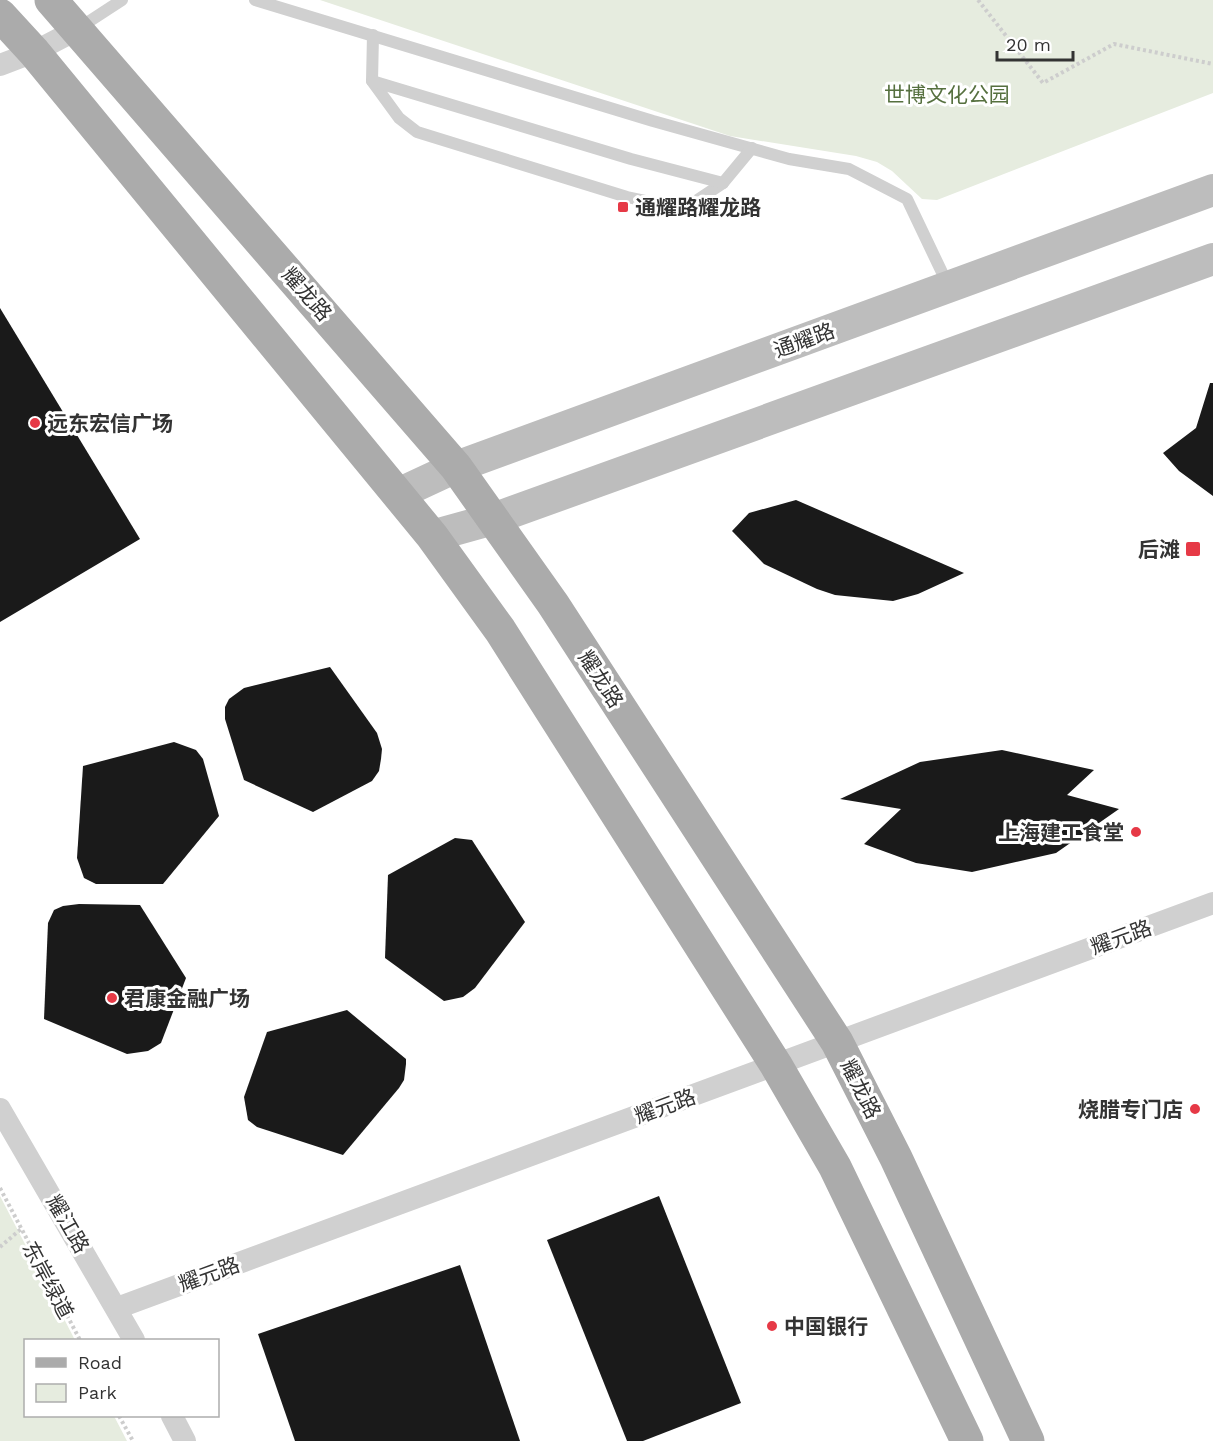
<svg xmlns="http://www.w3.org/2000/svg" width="1213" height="1441" viewBox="0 0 1213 1441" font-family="'Work Sans','Noto Sans SC',sans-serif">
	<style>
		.green { fill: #e6ecdf }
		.building { fill: #1a1a1a }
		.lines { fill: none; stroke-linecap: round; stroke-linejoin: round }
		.path { stroke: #cdcdcd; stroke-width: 4; stroke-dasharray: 3 3; stroke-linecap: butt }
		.lane { stroke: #d0d0d0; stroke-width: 12 }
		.street { stroke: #d0d0d0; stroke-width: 22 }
		.secondary { stroke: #bdbdbd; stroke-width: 32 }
		.primary { stroke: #ababab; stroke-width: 33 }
		.poi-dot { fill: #e63946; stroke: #fff; stroke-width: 2 }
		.labels { text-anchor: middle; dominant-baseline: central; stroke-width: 6; stroke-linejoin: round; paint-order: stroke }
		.park-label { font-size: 21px; fill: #56703f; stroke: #fff }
		.poi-label { font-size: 21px; font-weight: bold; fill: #333; stroke: #fff; text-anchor: start }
		.street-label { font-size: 21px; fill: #333; stroke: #fff }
	</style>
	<rect width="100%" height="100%" fill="#fff"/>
	<g class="green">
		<polygon points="320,0 1213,0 1213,93 937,200 922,199 892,171 877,162 856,156 730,136"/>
		<polygon points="0,1196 75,1340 26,1340 26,1416 114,1416 127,1441 0,1441"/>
	</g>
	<g class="building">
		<polygon points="0,308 140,539 0,622"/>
		<polygon points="1210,383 1213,383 1213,496 1179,471 1163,453 1196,428"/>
		<polygon points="796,500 964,573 918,594 893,601 835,595 817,589 764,564 732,531 749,513"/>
		<polygon points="330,667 377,733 382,749 381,759 379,771 372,781 313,812 244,780 225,719 225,707 229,699 244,688"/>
		<polygon points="174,742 196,750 203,759 219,816 163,884 96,884 84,878 77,858 83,766"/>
		<polygon points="1002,750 1094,770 1067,795 1119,809 1056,853 972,872 916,863 864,844 901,809 840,799 920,762"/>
		<polygon points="455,838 472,840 525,922 475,988 463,997 444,1001 385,958 388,875"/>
		<polygon points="79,904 140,905 186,978 161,1043 148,1051 127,1054 44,1019 48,923 54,910 63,906"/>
		<polygon points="347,1010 406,1059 406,1064 404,1080 399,1088 343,1155 257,1127 248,1120 244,1097 267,1032"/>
		<polygon points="659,1196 741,1403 643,1441 627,1441 547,1240"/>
		<polygon points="460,1265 520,1441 295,1441 258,1334"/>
	</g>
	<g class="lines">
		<g class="path">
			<polyline points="978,0 1043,83 1114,44 1213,64"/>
			<polyline points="0,1188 80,1340"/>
			<polyline points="0,1247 21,1229"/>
			<polyline points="119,1416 133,1441"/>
		</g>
		<g class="lane">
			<polyline points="255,0 653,121 789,159 849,169 907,199 948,285"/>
			<polyline points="79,28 122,0"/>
			<polyline points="373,35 372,81 399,118 417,132 627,197 684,209 723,183 752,148"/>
			<polyline points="372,81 631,159 723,183"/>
		</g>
		<g class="street">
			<polyline points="0,65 34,52 78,29"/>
			<polyline points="0,1109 134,1340"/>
			<polyline points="117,1308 1213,903"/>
			<polyline points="172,1416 185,1441"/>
		</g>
		<g class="secondary">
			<polyline points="398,494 456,467 1213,190"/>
			<polyline points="432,536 493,519 1213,259"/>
		</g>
		<g class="primary">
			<polyline points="51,0 456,467 553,604 837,1042 896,1158 1028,1441"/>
			<polyline points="0,15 34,52 432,536 500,630 776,1065 835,1167 967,1441"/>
		</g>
	</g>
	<g class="poi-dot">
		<rect x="617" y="201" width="12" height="12" rx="3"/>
		<circle cx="35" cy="423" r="6"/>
		<rect x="1185" y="541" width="16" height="16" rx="3"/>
		<circle cx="1136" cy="832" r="6"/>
		<circle cx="112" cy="998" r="6"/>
		<circle cx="1195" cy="1109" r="6"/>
		<circle cx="772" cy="1326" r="6"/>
	</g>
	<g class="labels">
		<g class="park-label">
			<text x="947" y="94">世博文化公园</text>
		</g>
		<g class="poi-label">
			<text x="635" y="207">通耀路耀龙路</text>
			<text x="47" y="423">远东宏信广场</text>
			<text x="1180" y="549" text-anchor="end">后滩</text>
			<text x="1124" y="832" text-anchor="end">上海建工食堂</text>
			<text x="124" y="998">君康金融广场</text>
			<text x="1183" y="1109" text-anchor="end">烧腊专门店</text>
			<text x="784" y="1326">中国银行</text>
		</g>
		<g class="street-label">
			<text transform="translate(307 294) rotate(49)">耀龙路</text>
			<text transform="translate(804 340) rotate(-20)">通耀路</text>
			<text transform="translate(601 679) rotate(57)">耀龙路</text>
			<text transform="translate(1121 937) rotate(-20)">耀元路</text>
			<text transform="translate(861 1089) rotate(63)">耀龙路</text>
			<text transform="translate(665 1106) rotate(-20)">耀元路</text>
			<text transform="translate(68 1224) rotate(60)">耀江路</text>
			<text transform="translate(209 1274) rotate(-20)">耀元路</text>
			<text transform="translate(48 1280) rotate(62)">东岸绿道</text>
		</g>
	</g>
	<rect x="24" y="1339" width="195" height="78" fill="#ffffff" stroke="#adadad" stroke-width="1.5"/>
	<rect x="36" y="1358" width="30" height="9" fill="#ababab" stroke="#adadad" stroke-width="1.5"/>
	<text x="78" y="1369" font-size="18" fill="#333333">Road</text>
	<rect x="36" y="1384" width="30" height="18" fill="#e6ecdf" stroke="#adadad" stroke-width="1.5"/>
	<text x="78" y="1399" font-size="18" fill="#333333">Park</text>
	<path d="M997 51v9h76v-9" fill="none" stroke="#333333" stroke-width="3"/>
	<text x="1006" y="51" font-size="18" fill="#333333" stroke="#ffffff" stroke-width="4.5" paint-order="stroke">20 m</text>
</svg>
